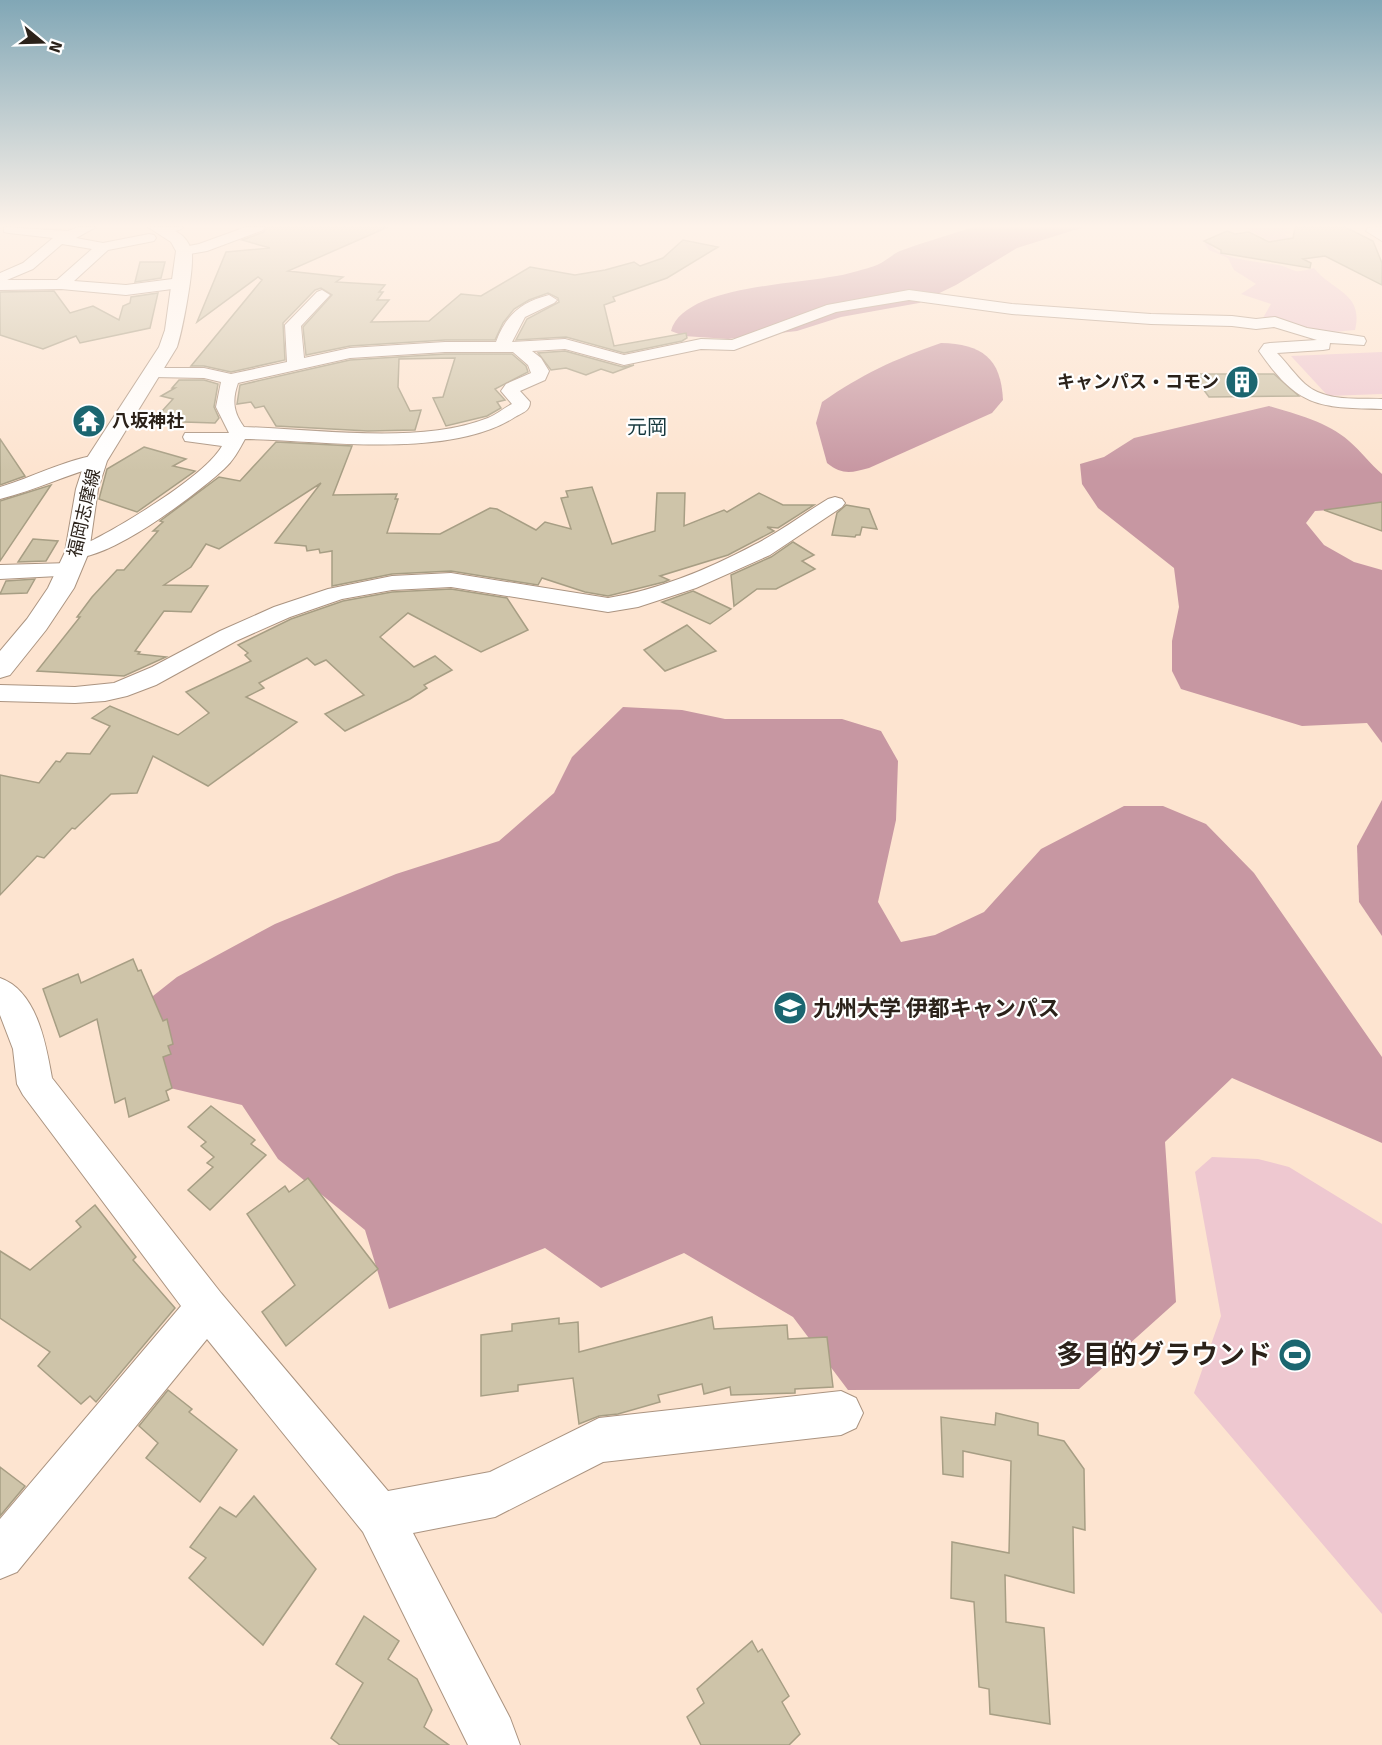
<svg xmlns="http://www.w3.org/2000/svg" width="1382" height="1745" viewBox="0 0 1382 1745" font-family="Signika,'Noto Sans JP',sans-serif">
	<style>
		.green { fill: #eec8d0 }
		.forest { fill: #c797a2 }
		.building { fill: #cec4a9; stroke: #a79e84; stroke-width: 1.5 }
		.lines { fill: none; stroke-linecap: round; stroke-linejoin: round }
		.minor-casing { stroke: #ab9481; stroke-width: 2 }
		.major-casing { stroke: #ab9481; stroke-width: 2 }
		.minor { fill: #fff; fill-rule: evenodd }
		.major { fill: #fff; fill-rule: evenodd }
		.labels { text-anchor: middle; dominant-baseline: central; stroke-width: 4.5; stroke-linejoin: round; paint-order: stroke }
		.far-poi-label { font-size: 18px; font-weight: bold; fill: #2b221a; stroke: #fff; text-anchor: end }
		.far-street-label { font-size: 18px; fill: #2b221a; stroke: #fff }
		.far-neighbourhood-label { font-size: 20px; fill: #15373c; stroke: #fff }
		.poi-label { font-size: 22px; font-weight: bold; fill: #2b221a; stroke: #fff; text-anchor: start }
		.near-poi-label { font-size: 27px; font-weight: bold; fill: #2b221a; stroke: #fff; text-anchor: end }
	</style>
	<rect width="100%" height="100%" fill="#fde4d0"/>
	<g class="green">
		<polygon points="1243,227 1293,227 1286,229 1291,233 1284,234 1309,247 1293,253"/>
		<path d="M1208,241C1217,262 1263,261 1282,266C1287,267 1291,270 1296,271C1301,272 1309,269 1314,268C1333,292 1364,293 1355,330L1333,332L1345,342C1318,337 1285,337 1263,318L1271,304L1241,294L1256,284L1234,270L1228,258L1209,250L1205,244Z"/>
		<polygon points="1382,352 1382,394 1328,396 1291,356"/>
		<polygon points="1212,1157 1258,1159 1289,1167 1382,1224 1382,1614 1194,1393 1221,1316 1195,1172"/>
	</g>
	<g class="forest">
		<path d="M974,227H1084L1017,248L956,285L919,303L841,317L797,331L728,339L684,336L671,331C684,283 808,285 850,273C860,270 872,268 881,263C887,260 893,254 900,251C924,242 949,235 974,227Z"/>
		<path d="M941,343C982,344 1001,358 1003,400L992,413L869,468C851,473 842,475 827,463L816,423L822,402C862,374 895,359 941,343Z"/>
		<path d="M1269,406C1295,414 1328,422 1349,441C1361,451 1370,464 1382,474V509L1375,507L1315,511L1306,523L1324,545L1354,562L1382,570V743L1367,723L1302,726L1181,689L1172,671V641L1179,607L1174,568L1098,508L1082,484L1080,464L1104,457L1134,438Z"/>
		<polygon points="623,707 682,710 725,719 842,719 881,731 898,761 896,820 878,902 901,942 935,935 984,912 1041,849 1124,806 1163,806 1206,824 1254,873 1382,1057 1382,1143 1232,1078 1165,1142 1176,1302 1079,1389 848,1390 793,1317 684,1253 601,1288 545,1248 389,1309 365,1230 278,1159 242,1105 170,1088 134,1011 177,977 275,924 396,874 499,841 554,793 572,757"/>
		<polygon points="1382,800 1382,936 1359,902 1357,846"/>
	</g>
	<g class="building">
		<polygon points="267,227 388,227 288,271 343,277 336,282 385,285 379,292 383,292 377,300 389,300 371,322 429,321 461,294 481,296 530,267 575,275 605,270 634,262 640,266 663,258 683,240 718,247 667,278 613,297 615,301 604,305 614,346 686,333 687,338 682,341 624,353 566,337 516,340 527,319 559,302 558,298 548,293 529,300 514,309 503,323 495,340 445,340 350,346 306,355 303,327 332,295 321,288 315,290 283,323 285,360 231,372 204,366 191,366 262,280 258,277 197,322 226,252 270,248 242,240 264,232"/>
		<polygon points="1295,227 1345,227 1373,241 1382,263 1382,285 1325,256 1303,259 1311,263 1310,268 1221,253 1221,250 1204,241 1227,231 1235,234 1249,232 1269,242 1293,238"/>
		<polygon points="140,262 165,262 161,278 135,282"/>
		<polygon points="54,291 70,313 93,306 119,320 123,306 130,303 131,297 158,293 150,328 80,343 76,336 43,349 0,335 0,292"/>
		<polygon points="565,351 623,367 634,365 613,373 601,369 586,375 566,368 551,370 538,353"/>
		<polygon points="445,354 512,354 526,366 528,372 495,389 505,400 497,402 501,408 487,416 446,426 433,398 443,397 455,358 399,359 398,387 410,411 421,410 415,430 368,431 276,426 264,406 255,408 251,402 237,404 240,385 350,360"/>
		<polygon points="1192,374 1274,374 1299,396 1209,397"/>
		<polygon points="179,380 204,380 218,384 214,407 219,418 215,423 153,421 173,399 161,396 175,388 172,388"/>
		<polygon points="0,439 25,476 0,485"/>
		<polygon points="276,442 352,446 333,495 397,494 395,499 398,499 387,533 440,534 490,508 497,509 536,530 545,522 571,529 561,498 568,497 566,491 592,487 612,544 655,531 657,493 685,493 684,526 724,510 727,512 759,493 783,505 814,505 778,528 767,527 774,531 728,555 660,576 669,580 664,582 608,596 585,592 542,578 538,585 451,571 392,574 332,586 332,551 320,553 319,549 307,551 306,546 275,543 321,483 219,549 206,544 191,567 164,585 208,586 191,612 164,611 135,651 140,652 138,654 166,657 124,676 37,671 80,617 77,617 92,597 117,570 124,570 158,531 153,531 163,522 160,521 219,477 240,481"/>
		<polygon points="144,447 186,459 173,466 195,471 137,512 99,499 107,469"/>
		<polygon points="51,485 0,561 0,501"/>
		<polygon points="1382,502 1382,531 1324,510 1368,504"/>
		<polygon points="846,505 869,509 877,529 862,527 860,535 856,535 855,537 832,535 837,513"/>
		<polygon points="33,539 58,541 46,561 18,562"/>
		<polygon points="793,542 814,555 802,561 815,569 776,589 757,589 734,606 731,575 771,557"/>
		<polygon points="35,579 27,593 0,594 6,581"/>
		<polygon points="451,589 507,598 528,630 481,652 408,613 380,637 414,667 435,656 452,670 424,685 427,688 410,699 345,731 325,714 364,695 326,660 315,665 307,658 259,683 264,688 246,697 297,722 208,786 153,756 137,793 111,794 75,829 72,828 44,858 37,856 0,895 0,775 39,783 56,761 60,762 67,753 90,754 110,726 92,718 110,706 178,735 209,713 186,692 251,661 245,655 248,653 238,645 291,619 343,601 392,592"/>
		<polygon points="693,591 731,609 710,624 662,602"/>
		<polygon points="687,625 716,651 665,671 644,650"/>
		<polygon points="133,959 138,971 141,970 163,1021 167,1019 173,1044 168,1046 171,1054 163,1057 172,1088 166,1091 169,1100 129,1117 125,1098 115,1103 97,1019 60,1037 43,989 78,974 81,983"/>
		<polygon points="211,1106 255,1140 251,1144 266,1155 210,1210 188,1190 213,1167 207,1163 214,1157 201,1146 206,1142 188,1127"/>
		<polygon points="308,1178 378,1269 286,1346 262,1312 295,1285 247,1214 285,1186 289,1192"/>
		<polygon points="95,1205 136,1257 133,1260 175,1308 96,1402 90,1396 81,1404 38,1366 50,1352 0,1318 0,1251 30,1270 81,1227 76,1221"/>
		<polygon points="712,1317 714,1329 787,1325 788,1339 827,1337 833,1387 795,1389 795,1393 731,1395 730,1387 704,1394 702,1384 658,1395 660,1402 618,1414 599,1416 579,1424 573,1378 518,1385 518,1391 481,1396 481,1335 512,1331 512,1324 559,1318 559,1324 578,1322 579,1352"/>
		<polygon points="168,1390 192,1409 189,1412 237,1450 200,1502 146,1458 158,1443 139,1426"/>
		<polygon points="996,1413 1038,1423 1038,1435 1064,1441 1084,1469 1085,1530 1073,1527 1074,1593 1005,1575 1006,1622 1044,1628 1050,1724 990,1714 989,1689 979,1687 974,1602 951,1598 952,1542 1009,1553 1011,1461 963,1451 963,1477 943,1474 941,1417 995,1425"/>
		<polygon points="0,1467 25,1486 0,1516"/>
		<polygon points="254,1496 316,1569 263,1645 189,1578 206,1558 190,1547 220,1507 236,1517"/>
		<polygon points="364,1616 399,1641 388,1659 417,1679 432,1710 424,1727 449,1745 340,1745 331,1738 363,1683 336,1664"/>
		<polygon points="752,1641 758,1652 762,1649 789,1696 782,1702 800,1734 789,1745 701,1745 687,1717 704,1703 697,1689"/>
	</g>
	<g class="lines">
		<defs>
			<g id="minor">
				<path d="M4,227L68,231L78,227H96L76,238L103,243L149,234L154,235L156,238L154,241L108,250L74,281L126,285L180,278L188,283L180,288L126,295L61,289L0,290V273L23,263L53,238L9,233L4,232ZM62,244L92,249L57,280H7L33,269Z"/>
				<path d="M154,227H183C177,233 163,233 155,231Z"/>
				<polygon points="246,227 265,227 263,230 207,251 184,255 177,251 179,248 199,244"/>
				<polygon points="1382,227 1382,241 1366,231 1368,228"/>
				<path d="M322,290L330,295L301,326L304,358L350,348L445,342H496C506,315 521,302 549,295L557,300L554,303L525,317L512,342L565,339L624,355L701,339L732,340L827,305L909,290L1012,304L1151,314L1232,316L1256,319L1275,317L1307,328L1364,337L1366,341L1364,345L1330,343L1329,349L1323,350L1277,353C1287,363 1295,375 1305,384C1325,402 1358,398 1382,399V409C1317,408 1297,406 1259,351L1264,344L1270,343L1317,340L1274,327L1256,329L1232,326L1151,324L1012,314L909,300L836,312L734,350L701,349L624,365L565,349L532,351L541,358L549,371L545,380L520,391L530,402C530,411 522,413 515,417C448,460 322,440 245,439C239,450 233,461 224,469C197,494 104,565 69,557L66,552C72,543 86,544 95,539C126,523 206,475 222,446L185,441L183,437L185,433H229L216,407L221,382L204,378L153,377L147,376L144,372L147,368H204L231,374L287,362L285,325L317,292ZM445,352H513L528,365L531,373L506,384L501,391L512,404C504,408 496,415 488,418C420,445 316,429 244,427C233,412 232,400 238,383L350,358Z"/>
				<path d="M96,455L103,457L106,461L103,465C68,474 36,490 0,499V487C33,477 62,461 96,455Z"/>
				<path d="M835,497L842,499L845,503L842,507L770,555L696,588L638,607L608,612L451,587L392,590L342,599L290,617L236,641L156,685L127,696L105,701L75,703L0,701V685L75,687L114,683L152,667L220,631L274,607L328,589L392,576L451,573L608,598C658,590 709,569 754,545C780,532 803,514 828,499Z"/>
				<polygon points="70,563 78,565 81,570 78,575 0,579 0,565"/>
				<path d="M0,978C37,991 46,1044 52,1078L221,1293L388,1491L490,1472L599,1418L841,1391L856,1398L863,1413L856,1428L841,1435L603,1462L495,1517L413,1533L510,1718L520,1745H468L363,1532L207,1339L17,1572L0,1579V1519L181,1306L23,1095L17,1084L13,1049L0,1015Z"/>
			</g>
			<path id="major" d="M148,227C166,226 184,230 191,249C196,262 182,332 177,347L107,461L98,489L89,552L74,588L46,630L10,675L0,678V651L27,619L48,588L65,552L76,489L85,461L159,347L165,330L176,251L171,242Z"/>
		</defs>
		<use href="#minor" class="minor-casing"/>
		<use href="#major" class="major-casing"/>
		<use href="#minor" class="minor"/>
		<use href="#major" class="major"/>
	</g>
	<linearGradient id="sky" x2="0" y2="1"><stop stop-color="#81a7b6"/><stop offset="0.48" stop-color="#fef3ea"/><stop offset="1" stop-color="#fef3ea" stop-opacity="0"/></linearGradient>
	<rect width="1382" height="471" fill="url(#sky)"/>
	<defs>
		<symbol id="building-disc" viewBox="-11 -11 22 22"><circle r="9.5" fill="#1b6670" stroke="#fff"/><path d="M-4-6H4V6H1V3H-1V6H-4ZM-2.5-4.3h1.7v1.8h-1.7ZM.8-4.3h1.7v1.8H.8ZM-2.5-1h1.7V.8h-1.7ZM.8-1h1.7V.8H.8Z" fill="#fff"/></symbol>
		<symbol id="temple-disc" viewBox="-11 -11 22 22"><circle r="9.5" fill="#1b6670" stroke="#fff"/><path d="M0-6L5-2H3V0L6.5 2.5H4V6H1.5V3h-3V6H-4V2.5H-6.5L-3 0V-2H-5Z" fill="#fff"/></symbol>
		<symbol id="university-disc" viewBox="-11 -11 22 22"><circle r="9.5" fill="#1b6670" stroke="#fff"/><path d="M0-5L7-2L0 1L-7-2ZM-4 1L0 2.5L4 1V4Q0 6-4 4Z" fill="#fff"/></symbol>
		<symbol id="stadium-disc" viewBox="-11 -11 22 22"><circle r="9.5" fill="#1b6670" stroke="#fff"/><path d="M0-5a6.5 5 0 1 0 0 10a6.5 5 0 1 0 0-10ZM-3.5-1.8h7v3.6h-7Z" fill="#fff"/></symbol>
	</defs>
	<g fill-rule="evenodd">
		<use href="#building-disc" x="1223" y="363" width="38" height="38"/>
		<use href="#temple-disc" x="70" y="402" width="38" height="38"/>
		<use href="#university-disc" x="771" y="989" width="38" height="38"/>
		<use href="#stadium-disc" x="1276" y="1336" width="38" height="38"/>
	</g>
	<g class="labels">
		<g class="far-poi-label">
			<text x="1219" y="382">キャンパス・コモン</text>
			<text x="112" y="421" text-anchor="start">八坂神社</text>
		</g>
		<g class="far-street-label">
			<text transform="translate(84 513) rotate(-77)">福岡志摩線</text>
		</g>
		<g class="far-neighbourhood-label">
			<text x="647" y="427">元岡</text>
		</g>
		<g class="poi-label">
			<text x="813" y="1008">九州大学 伊都キャンパス</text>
		</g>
		<g class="near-poi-label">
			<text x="1272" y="1355">多目的グラウンド</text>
		</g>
	</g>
	<g transform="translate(42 42) rotate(109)" stroke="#ffffff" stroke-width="4.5" paint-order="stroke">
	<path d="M0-4.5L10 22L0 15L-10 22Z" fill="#2b221a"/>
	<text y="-9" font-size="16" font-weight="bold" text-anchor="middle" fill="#2b221a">N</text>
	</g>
</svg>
